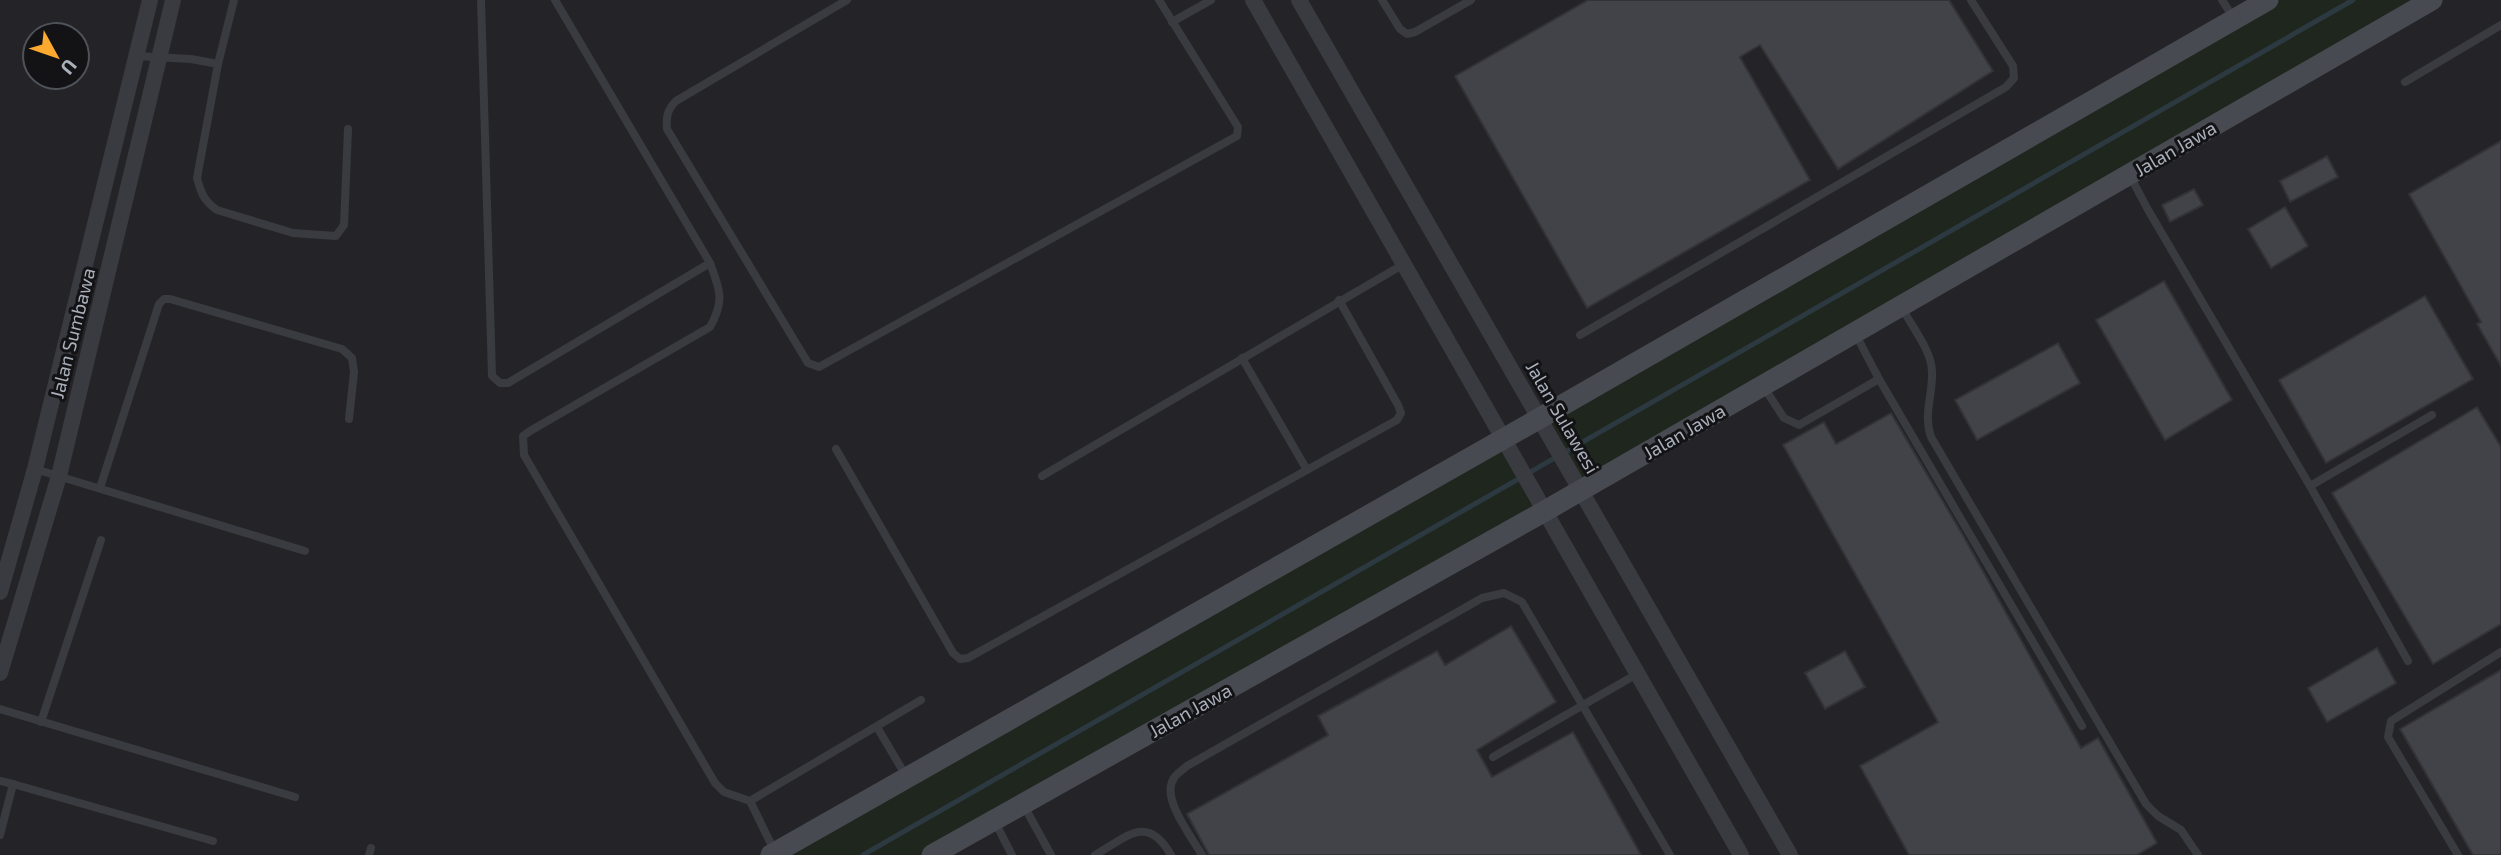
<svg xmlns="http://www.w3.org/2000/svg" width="2501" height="855" viewBox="0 0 2501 855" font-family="'Exo 2',sans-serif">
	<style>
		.built { fill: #242428; fill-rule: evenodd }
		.green { fill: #1e261e }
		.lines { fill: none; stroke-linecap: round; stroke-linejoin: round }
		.stream { stroke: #2d3940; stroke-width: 5 }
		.building { fill: #424348; stroke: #323237; stroke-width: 2 }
		.lane { stroke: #393b40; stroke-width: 8 }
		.street { stroke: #393b40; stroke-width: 16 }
		.secondary { stroke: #474a50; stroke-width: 21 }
		.labels { text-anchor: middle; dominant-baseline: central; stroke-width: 6; stroke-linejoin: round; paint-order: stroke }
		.street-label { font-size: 19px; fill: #aab0bb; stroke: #131316 }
	</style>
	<rect width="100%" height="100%" fill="#18181b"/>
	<path class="built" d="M0,0H2501V855H0ZM35,35H77V77H35Z"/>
	<g class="green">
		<polygon points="2268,0 2432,0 1581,490 1540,418"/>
		<polygon points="1504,438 1545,511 934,855 774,855"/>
	</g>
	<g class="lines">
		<polyline class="stream" points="863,855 2353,0"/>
	</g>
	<g class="building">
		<polygon points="1588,0 1949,0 1993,71 1838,169 1760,45 1740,57 1810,180 1587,308 1455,76"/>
		<polygon points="2501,141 2501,366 2477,324 2481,322 2409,194"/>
		<polygon points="2327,156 2338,177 2290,202 2280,181"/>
		<polygon points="2194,189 2203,205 2170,222 2162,205"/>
		<polygon points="2285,207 2308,246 2271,268 2248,229"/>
		<polygon points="2164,281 2232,400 2165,440 2096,320"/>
		<polygon points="2425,296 2473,379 2326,463 2279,380"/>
		<polygon points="2058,343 2080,383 1977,440 1955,400"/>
		<polygon points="2477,407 2501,447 2501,624 2433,664 2332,493"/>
		<polygon points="1891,413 1964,537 2081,748 2098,738 2157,843 2137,855 1909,855 1860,766 1938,722 1783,445 1824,422 1836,444"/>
		<polygon points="1511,626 1556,702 1477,750 1492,777 1573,732 1641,855 1209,855 1187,814 1328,735 1318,716 1437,651 1445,665"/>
		<polygon points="2377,648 2396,683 2327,722 2308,688"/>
		<polygon points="1845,651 1865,687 1825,709 1805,673"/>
		<polygon points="2501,670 2501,855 2473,855 2400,729"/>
	</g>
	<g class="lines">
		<g class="lane">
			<polyline points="481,0 492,376 500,383 508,383 710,263"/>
			<path d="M555,0L710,263C720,290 725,301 710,327L530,431L523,436L524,455L715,783L724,792L750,801L921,700"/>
			<path d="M847,0L676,101C667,110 666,117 667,129L808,363L819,367L1237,136L1238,127L1159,0"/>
			<polyline points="1382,0 1400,29 1407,34 1415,32 1471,0"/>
			<polyline points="2222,0 2233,17"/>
			<polyline points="1172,22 1211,0"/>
			<path d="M137,56L191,59L218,64L197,178C201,193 204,201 217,210L293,233L336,236L344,225L348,129"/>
			<polyline points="218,64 234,0"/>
			<polyline points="2405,82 2501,25"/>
			<polyline points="2129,174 2147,208 2310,486 2408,661"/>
			<path d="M1902,308C1912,327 1932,351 1932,372C1933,395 1923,414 1931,437L2146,804L2158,816L2181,830L2198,855"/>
			<polyline points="1580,335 2006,87 2014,78 2013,66 1971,0"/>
			<polyline points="1856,335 1879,379"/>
			<polyline points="1242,358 1307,470"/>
			<polyline points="1763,386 1784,418 1799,425 1879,379 2082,726"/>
			<polyline points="836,449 953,653 960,659 968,658 1397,420 1401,413 1398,405 1339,300"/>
			<polyline points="35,469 305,551"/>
			<polyline points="1042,476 1404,264"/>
			<polyline points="2310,486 2432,415"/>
			<polyline points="100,488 159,304 164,299 170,299 342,349 352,358 354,372 349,419"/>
			<polyline points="0,709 295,797"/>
			<polyline points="41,722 101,540"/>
			<polyline points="877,727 906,776"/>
			<polyline points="1493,757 1637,674"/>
			<polyline points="0,781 13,784 0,835"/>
			<polyline points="13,784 213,841"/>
			<polyline points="750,801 775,852"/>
			<polyline points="1024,806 1051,855"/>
			<polyline points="994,820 1012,855"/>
			<polyline points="369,855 371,848"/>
			<path d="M1095,855C1127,837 1147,813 1171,855"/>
			<path d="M1202,855C1192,837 1160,798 1174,778C1177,773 1183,770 1187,766L1482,598L1504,593L1522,602L1670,855"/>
			<polyline points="2458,855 2388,737 2391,721 2501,652"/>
		</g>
		<g class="street">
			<polyline points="1253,0 1741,855"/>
			<polyline points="1299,0 1790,855"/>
			<polyline points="0,592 35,469 150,0"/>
			<polyline points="0,673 59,476 173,0"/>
		</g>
		<g class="secondary">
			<polyline points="771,855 1540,418 2268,0"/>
			<polyline points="932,855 1545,511 2432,0"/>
		</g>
	</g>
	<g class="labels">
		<g class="street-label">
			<text transform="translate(2175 148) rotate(-30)">Jalan Jawa</text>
			<text transform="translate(72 333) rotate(-76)">Jalan Sumbawa</text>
			<text transform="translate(1563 417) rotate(60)">Jalan Sulawesi</text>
			<text transform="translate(1684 431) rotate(-30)">Jalan Jawa</text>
			<text transform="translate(1190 710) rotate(-29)">Jalan Jawa</text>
		</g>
	</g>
	<g transform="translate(56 56) rotate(130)"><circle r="33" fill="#131316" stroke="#4f5258" stroke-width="2"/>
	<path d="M0-5L12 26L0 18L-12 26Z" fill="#fca92f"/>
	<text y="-10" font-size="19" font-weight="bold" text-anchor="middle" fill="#aab0bb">U</text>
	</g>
</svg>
